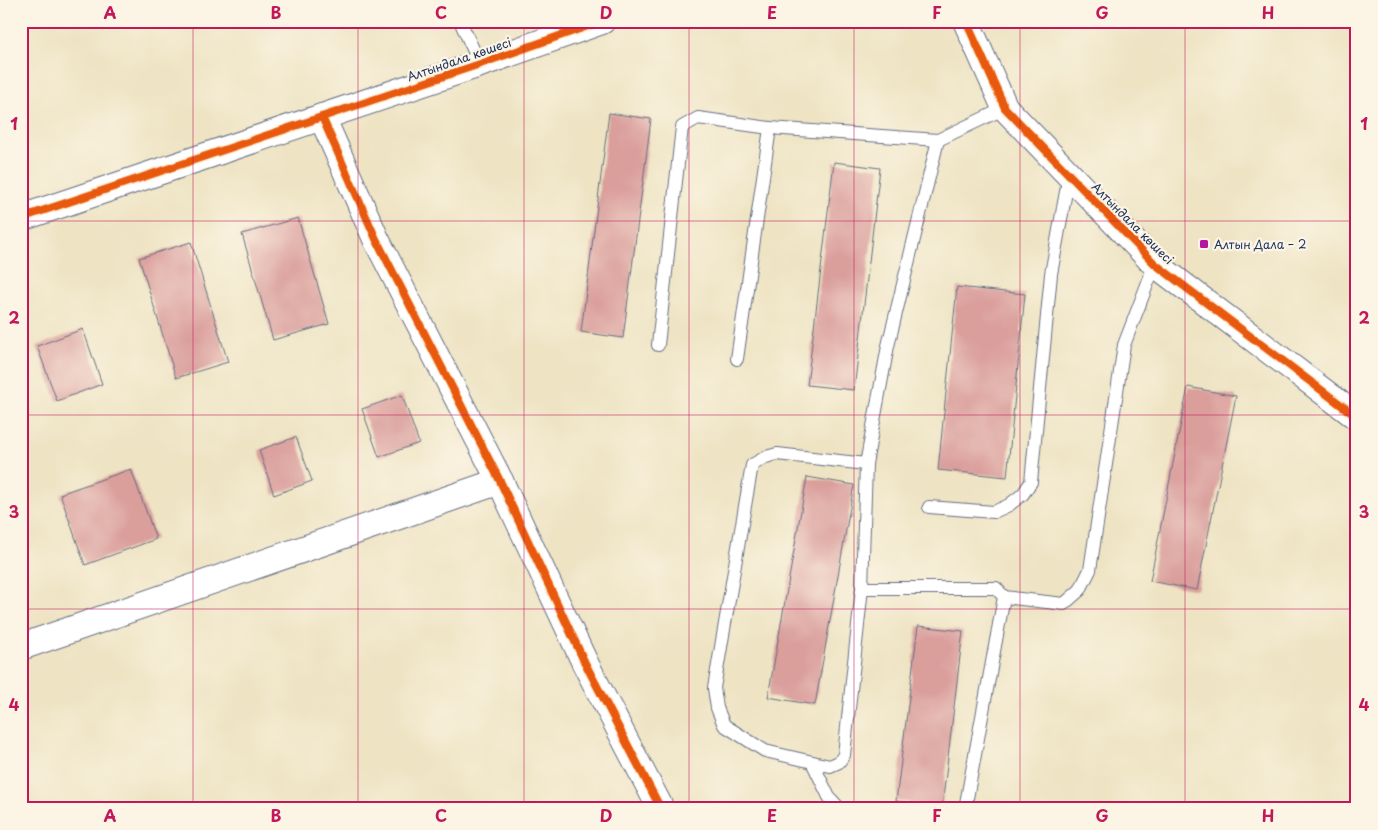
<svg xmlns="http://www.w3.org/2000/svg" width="1378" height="830" viewBox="0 0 1378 830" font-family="'Playpen Sans',sans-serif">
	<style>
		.building { fill: #da9e9b }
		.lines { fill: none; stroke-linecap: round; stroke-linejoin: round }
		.service-casing { stroke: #656e81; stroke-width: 14 }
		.minor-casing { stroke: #656e81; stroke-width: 28 }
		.service { stroke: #fff; stroke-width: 12 }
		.minor { stroke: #fff; stroke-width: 26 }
		.cycleway-casing { stroke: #fcf5e5; stroke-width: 11 }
		.cycleway { stroke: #e8590c; stroke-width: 8 }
		.grid { fill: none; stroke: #c2185b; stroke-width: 1; stroke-opacity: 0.55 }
		.poi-dot { fill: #b5179e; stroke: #fcf5e5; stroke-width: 2 }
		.labels { text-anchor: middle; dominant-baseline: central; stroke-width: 4.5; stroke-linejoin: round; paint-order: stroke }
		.street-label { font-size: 12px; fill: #1b2f5e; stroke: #fcf5e5 }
		.poi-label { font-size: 12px; fill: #1b2f5e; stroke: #fcf5e5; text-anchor: start }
		.neatline { fill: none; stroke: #c2185b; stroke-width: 2 }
		.grid-label { font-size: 16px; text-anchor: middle; font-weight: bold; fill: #c2185b }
	</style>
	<rect width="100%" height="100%" fill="#fcf5e5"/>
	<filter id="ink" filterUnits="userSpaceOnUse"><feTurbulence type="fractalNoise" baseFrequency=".02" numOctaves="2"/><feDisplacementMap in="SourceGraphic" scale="10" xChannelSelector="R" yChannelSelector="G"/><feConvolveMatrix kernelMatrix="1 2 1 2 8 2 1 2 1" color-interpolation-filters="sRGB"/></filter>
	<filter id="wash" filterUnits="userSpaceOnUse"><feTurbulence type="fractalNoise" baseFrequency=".0096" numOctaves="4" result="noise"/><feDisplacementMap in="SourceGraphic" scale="20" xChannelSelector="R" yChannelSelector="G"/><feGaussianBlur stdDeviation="1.12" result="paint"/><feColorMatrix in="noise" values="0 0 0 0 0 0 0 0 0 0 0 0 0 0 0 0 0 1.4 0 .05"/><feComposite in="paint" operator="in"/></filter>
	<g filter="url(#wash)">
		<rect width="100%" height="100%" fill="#eee3c3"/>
		<g id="blocks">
			<g class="building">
				<polygon points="609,113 651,119 623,338 581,332"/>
				<polygon points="834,162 880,168 854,390 807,385"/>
				<polygon points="298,218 329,324 273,340 242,234"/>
				<polygon points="191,242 228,362 176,378 139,258"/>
				<polygon points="957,287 1025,294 1007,477 938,470"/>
				<polygon points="83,329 102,384 57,401 37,346"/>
				<polygon points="1188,387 1236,396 1197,590 1150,581"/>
				<polygon points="402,395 419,443 379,457 362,409"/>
				<polygon points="296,437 312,481 274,495 259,450"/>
				<polygon points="131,469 156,539 85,565 60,494"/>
				<polygon points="807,477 854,485 815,705 768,697"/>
				<polygon points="918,626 963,631 942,807 896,801"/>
			</g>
		</g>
	</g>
	<g filter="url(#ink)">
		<use href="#blocks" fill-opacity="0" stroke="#656e81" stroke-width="1"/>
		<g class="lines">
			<defs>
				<g id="service">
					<polyline points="460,21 480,64"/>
					<polyline points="658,345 682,127 698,118 770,128 938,140 1005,108"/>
					<polyline points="737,359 770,128"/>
					<polyline points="866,464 777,454 766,457 752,465 714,688 717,708 724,725 765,751 830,766 839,762 844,755 862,588 866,464 888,346 938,140"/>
					<polyline points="929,507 994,512 1009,505 1023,494 1031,482 1051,274 1069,175"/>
					<polyline points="862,588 996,588 1004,597 965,809"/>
					<polyline points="1004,597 1064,604 1080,590 1090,570 1124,345 1155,264"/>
					<polyline points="812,762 829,797 840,809"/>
				</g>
				<g id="minor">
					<polyline points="966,21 1005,108 1155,264 1357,417"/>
					<polyline points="322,117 376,239 500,481 585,663 661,809"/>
					<polyline points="21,218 480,64 602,21"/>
					<polyline points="21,647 500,481"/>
				</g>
			</defs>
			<use href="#service" class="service-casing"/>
			<use href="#minor" class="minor-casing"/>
			<use href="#service" class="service"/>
			<use href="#minor" class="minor"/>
			<defs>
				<g id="cycleway">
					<polyline points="966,21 1005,108 1155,264 1357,417"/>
					<polyline points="322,117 376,239 500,481 585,663 661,809"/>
					<polyline points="21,218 480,64 602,21"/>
				</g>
			</defs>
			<use href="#cycleway" class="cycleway-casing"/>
			<use href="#cycleway" class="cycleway"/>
		</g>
	</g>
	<path class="grid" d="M193,21V809M358,21V809M524,21V809M689,21V809M854,21V809M1020,21V809M1185,21V809M21,221H1357M21,415H1357M21,609H1357"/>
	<rect class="poi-dot" x="1199" y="239" width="10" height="10" rx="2.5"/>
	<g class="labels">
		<g class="street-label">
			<text transform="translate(459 59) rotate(-19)">Алтындала көшесі</text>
			<text transform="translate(1133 223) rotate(45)">Алтындала көшесі</text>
		</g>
		<g class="poi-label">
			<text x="1214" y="244">Алтын Дала – 2</text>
		</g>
	</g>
	<rect width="1378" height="830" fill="none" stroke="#fcf5e5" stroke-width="55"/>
	<rect x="28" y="28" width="1322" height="774" class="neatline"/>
	<g class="grid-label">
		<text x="110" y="19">A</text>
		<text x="276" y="19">B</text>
		<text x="441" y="19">C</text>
		<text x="606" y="19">D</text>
		<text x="772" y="19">E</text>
		<text x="937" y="19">F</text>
		<text x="1102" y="19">G</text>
		<text x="1268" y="19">H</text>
		<text x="14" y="130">1</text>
		<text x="1364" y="130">1</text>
		<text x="14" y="324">2</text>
		<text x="1364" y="324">2</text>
		<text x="14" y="518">3</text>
		<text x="1364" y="518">3</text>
		<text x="14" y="711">4</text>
		<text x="1364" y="711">4</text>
		<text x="110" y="822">A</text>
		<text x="276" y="822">B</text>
		<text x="441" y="822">C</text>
		<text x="606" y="822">D</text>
		<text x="772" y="822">E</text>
		<text x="937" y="822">F</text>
		<text x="1102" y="822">G</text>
		<text x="1268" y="822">H</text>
	</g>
</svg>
